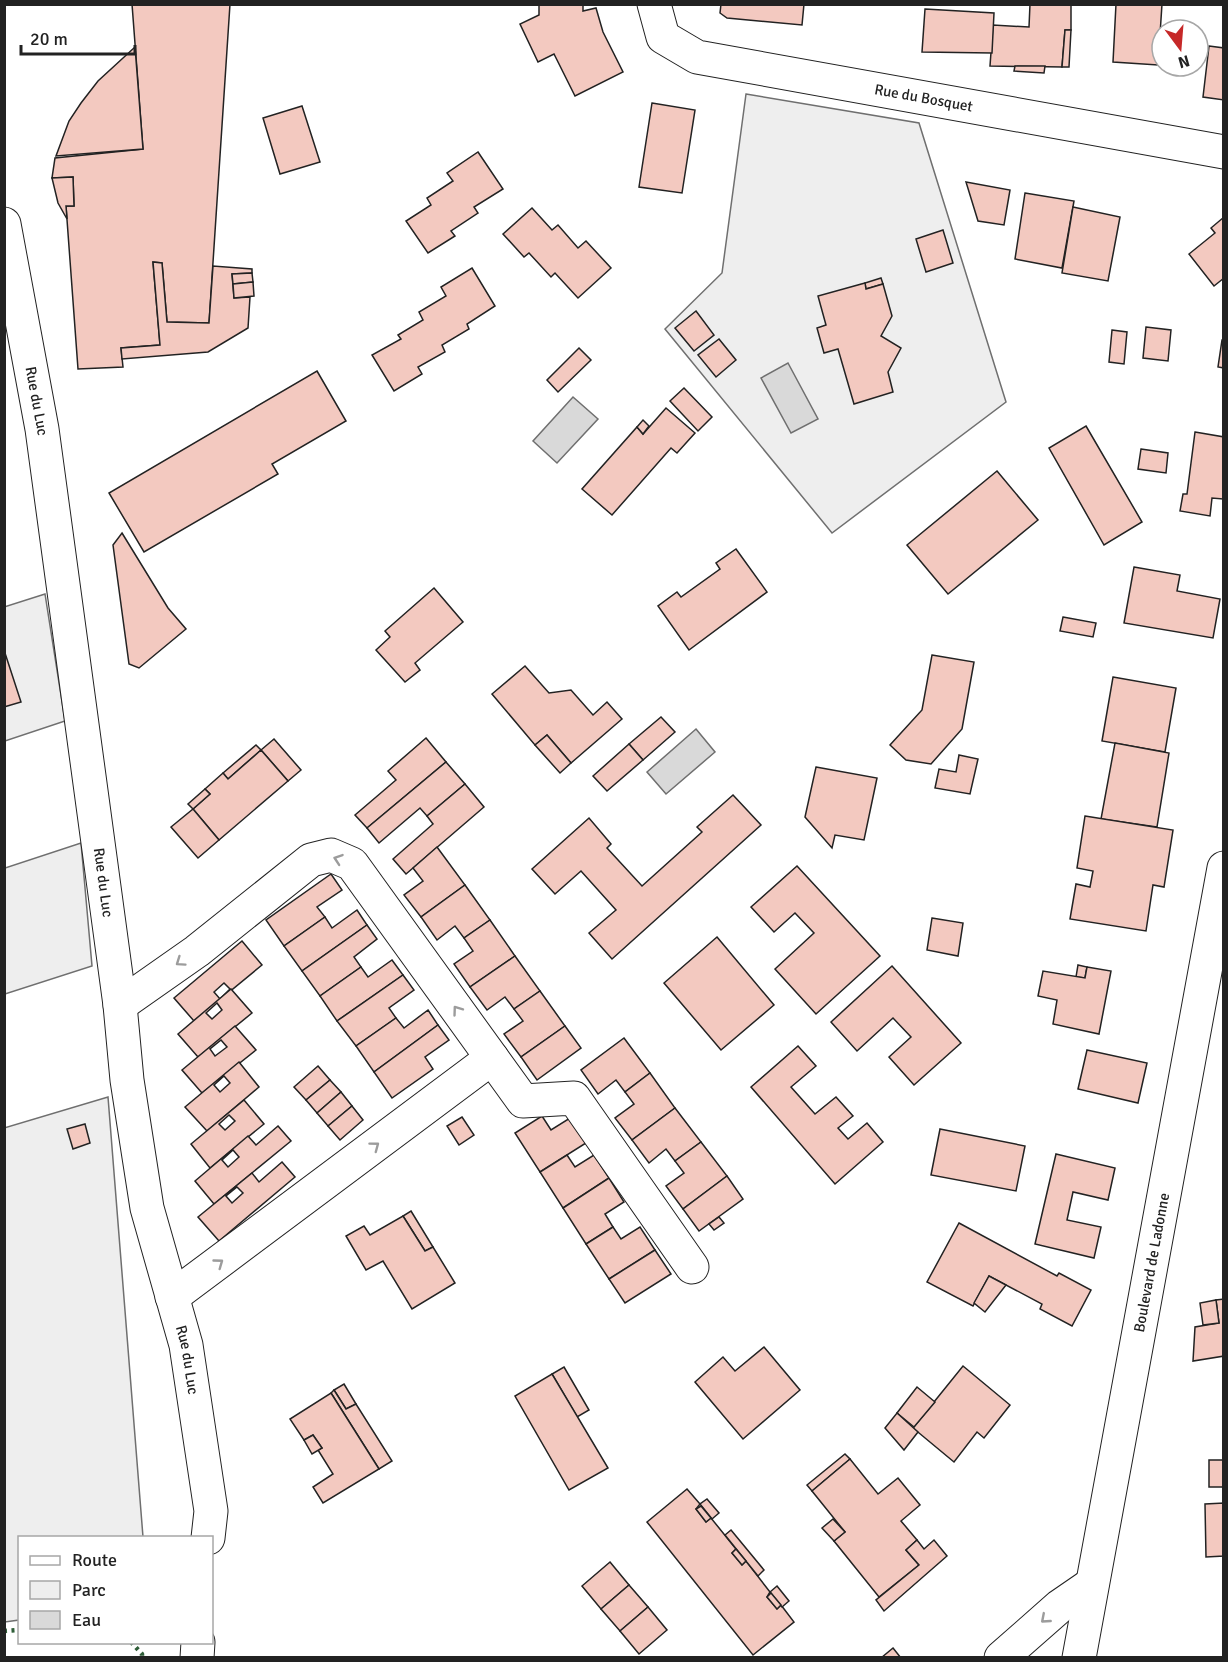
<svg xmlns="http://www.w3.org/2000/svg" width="1228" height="1662" viewBox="0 0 1228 1662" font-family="Signika,sans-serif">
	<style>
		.green { fill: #eee; stroke: #6f6f6f; stroke-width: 1.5 }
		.water { fill: #d9d9d9; stroke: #6f6f6f; stroke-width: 1.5 }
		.building { fill: #f3c9c0; stroke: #222; stroke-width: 1.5; fill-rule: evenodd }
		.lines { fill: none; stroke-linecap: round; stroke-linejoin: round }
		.minor-casing { stroke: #222; stroke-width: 35 }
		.minor { stroke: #fff; stroke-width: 33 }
		.hedge { stroke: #2f5e38; stroke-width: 4.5; stroke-dasharray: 3 4.5; stroke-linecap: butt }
		.oneway { stroke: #9c9c9c }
		.labels { text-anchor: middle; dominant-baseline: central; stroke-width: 4.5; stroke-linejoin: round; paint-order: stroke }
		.street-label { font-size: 15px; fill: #222; stroke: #fff }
	</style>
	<rect width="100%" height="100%" fill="#fff"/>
	<g class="green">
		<polygon points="746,94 919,123 1006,402 832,533 665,329 722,273"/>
		<polygon points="45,594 65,721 5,741 4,607"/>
		<polygon points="81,843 92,966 5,994 5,868"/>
		<polygon points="108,1097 143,1537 20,1538 19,1620 5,1622 4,1128"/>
	</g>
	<g class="water">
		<polygon points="788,363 818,419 791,433 761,378"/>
		<polygon points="573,397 598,419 557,463 533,441"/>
		<polygon points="696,729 715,752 666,794 647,772"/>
	</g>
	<g class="building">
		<polygon points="132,4 230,4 209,323 167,322 162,263 153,262 160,345 121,348 123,367 78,369 66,206 74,206 73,177 52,178 55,158 143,149"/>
		<polygon points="539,4 583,4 583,11 596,8 603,32 623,72 575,96 554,54 538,62 520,24 539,15"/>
		<polygon points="721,4 804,4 802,25 727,18 720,13"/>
		<polygon points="1030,4 1071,4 1071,30 1065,30 1062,67 990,66 993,25 1029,27"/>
		<polygon points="1116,4 1162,4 1158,65 1113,62"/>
		<polygon points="925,9 994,13 992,53 922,52"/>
		<polygon points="1065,30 1071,30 1069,67 1062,67"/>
		<polygon points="1209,46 1224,48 1224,100 1203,97"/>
		<polygon points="135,47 143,149 56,156 69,121 81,103 98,81"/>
		<polygon points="1015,66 1045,66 1044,73 1014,71"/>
		<polygon points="652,103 695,110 682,193 639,187"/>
		<polygon points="302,106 320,162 280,174 263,118"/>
		<polygon points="478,152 503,189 474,207 478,213 451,231 455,236 428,253 406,221 431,205 427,198 453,181 447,173"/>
		<polygon points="73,177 74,206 66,206 67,219 58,203 52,178"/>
		<polygon points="966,182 1010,190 1004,225 978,221"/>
		<polygon points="1025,193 1074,201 1062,268 1015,259"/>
		<polygon points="1073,207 1120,217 1108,281 1062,273"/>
		<polygon points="532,208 552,230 558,225 578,248 586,241 611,268 578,298 555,273 551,277 529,253 524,257 503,234"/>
		<polygon points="1224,217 1224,278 1214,286 1189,254 1215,233 1211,228"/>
		<polygon points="943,230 953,263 926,272 916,239"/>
		<polygon points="153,262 162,263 167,322 209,323 213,266 252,269 252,273 232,274 234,298 250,297 248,328 208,352 122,359 121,348 160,345"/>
		<polygon points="472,268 495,306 467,324 469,329 442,345 445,352 418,367 422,374 394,391 372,355 401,339 398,335 423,320 419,312 446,296 441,287"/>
		<polygon points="252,273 253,282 233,284 232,274"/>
		<polygon points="881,278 883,284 866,289 865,283"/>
		<polygon points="253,282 254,296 234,298 233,284"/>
		<polygon points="865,283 866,289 883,284 892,316 881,336 901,348 888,372 893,392 854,404 838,349 824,353 817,328 826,325 818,296"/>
		<polygon points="696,311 714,335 694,351 675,328"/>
		<polygon points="1146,327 1171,330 1168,361 1143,358"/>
		<polygon points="1112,330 1127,332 1124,364 1109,362"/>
		<polygon points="719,339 736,360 716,377 698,355"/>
		<polygon points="1222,340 1224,340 1224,368 1218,367"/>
		<polygon points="579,348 591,360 558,392 547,380"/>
		<polygon points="317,371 346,421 272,464 278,474 144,552 109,493"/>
		<polygon points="684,388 712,417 698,431 670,401"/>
		<polygon points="666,408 695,433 677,453 671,448 612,515 582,489 637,427 643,434"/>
		<polygon points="643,420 649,426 643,434 637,427"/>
		<polygon points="1086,426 1142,522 1104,545 1049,448"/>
		<polygon points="1195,432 1224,437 1223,499 1212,498 1210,516 1180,511 1183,494 1187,494"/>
		<polygon points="1141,449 1168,453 1166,473 1138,469"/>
		<polygon points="997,471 1038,520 948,594 907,545"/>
		<polygon points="122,533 168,608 186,629 139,668 129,664 113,545"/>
		<polygon points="736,549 767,592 689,650 658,606 677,592 681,597 720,569 716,563"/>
		<polygon points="1134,567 1180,575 1177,591 1220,599 1213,638 1124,623"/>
		<polygon points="434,588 463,622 415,663 420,670 405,682 376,650 390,637 385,631"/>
		<polygon points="1063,617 1096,623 1093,637 1060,631"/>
		<polygon points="4,650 21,702 4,707"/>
		<polygon points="932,655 974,662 962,729 931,764 906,760 890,745 922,710"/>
		<polygon points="525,666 549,693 571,690 593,715 607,702 622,719 571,763 547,735 535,745 492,694"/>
		<polygon points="1113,677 1176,688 1165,752 1102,741"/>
		<polygon points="661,717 675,732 643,760 629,744"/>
		<polygon points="547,735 571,763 560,773 535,745"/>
		<polygon points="426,738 446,762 367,828 355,815 396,780 388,771"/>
		<polygon points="274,739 301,770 288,781 261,750"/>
		<polygon points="1115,743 1169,753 1157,827 1101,819"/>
		<polygon points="629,744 643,760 607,791 593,776"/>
		<polygon points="256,745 261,750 228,779 223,773"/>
		<polygon points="261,750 288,781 219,840 193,809 210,794 205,789 223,773 228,779"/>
		<polygon points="959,755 978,759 970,794 935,788 939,769 956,772"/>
		<polygon points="446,762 465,784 427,816 420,808 379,843 367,828"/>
		<polygon points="816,767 877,778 864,840 835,835 832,848 805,817"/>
		<polygon points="465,784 484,807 406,874 393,859 433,824 427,816"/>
		<polygon points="205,789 210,794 193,809 188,804"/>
		<polygon points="733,795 761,825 612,959 589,933 616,910 581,871 555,894 532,869 589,818 611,844 607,848 642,886 702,832 697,827"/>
		<polygon points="193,809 219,840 198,858 171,827"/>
		<polygon points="1085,816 1173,830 1164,887 1153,885 1146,931 1070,919 1076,884 1090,887 1093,871 1077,868"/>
		<polygon points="437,847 465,885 421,917 404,895 423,881 413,868"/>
		<polygon points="797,866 880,956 816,1014 775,969 814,933 795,913 774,932 751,907"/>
		<polygon points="331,874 342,890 317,907 325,917 284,946 266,920"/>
		<polygon points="465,885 490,920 464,938 455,926 437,940 421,917"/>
		<polygon points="357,910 367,925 302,971 284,946 325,917 332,928"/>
		<polygon points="932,918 963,923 958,956 927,950"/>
		<polygon points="490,920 515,956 470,987 454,964 473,951 464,938"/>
		<polygon points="367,925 377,939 354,957 361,967 320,996 302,971"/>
		<polygon points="717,937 774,1005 721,1050 664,983"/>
		<path d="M242,941L262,965L194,1021L174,998ZM224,983L230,989L220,999L214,992Z"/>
		<polygon points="515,956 540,991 514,1009 505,997 487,1010 470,987"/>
		<polygon points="392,960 403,975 337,1021 320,996 361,967 368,977"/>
		<polygon points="1078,965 1087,967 1085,978 1076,977"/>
		<polygon points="892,966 961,1043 914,1085 889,1057 911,1037 893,1018 857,1051 831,1022"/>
		<polygon points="1087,967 1111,971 1099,1034 1053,1024 1057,1000 1038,996 1043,971 1085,978"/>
		<polygon points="403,975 414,990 389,1008 396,1018 356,1046 337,1021"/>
		<path d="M231,989L252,1013L198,1057L178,1034ZM217,1003L222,1010L212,1019L206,1013Z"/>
		<polygon points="540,991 565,1026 521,1057 504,1034 523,1021 514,1009"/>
		<polygon points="428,1010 438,1025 374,1072 356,1046 396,1018 404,1028"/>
		<polygon points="438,1025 449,1040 425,1057 433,1069 392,1098 374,1072"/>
		<path d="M235,1026L256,1050L202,1093L182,1070ZM221,1040L227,1047L215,1056L210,1049Z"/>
		<polygon points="565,1026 581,1048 537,1080 521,1057"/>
		<polygon points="624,1038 650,1073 625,1092 616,1080 598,1094 581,1070"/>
		<polygon points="798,1046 816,1066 791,1087 815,1114 836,1097 853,1116 838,1128 848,1139 867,1123 883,1142 835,1184 751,1087"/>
		<polygon points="1087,1050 1147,1063 1138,1103 1078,1089"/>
		<path d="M239,1062L259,1087L207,1131L185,1107ZM224,1076L230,1083L220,1092L214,1085Z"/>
		<polygon points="318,1066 330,1080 306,1100 294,1087"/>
		<polygon points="650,1073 675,1108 632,1140 615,1118 634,1104 625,1092"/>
		<polygon points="330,1080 341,1092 317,1113 306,1100"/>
		<polygon points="341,1092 352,1106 328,1126 317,1113"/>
		<path d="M244,1100L264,1124L210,1168L191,1144ZM229,1115L235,1121L225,1130L219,1124Z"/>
		<polygon points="352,1106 363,1120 340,1140 328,1126"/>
		<polygon points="675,1108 701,1142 675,1161 666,1149 649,1163 632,1140"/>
		<polygon points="542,1116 551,1130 570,1118 586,1143 540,1172 515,1133"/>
		<polygon points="462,1117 474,1135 459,1145 447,1126"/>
		<polygon points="85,1124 90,1143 73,1149 67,1129"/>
		<path d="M278,1126L291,1141L214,1204L195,1181L248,1136L256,1145ZM233,1150L239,1157L228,1167L222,1160Z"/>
		<polygon points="940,1129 1025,1146 1016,1191 931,1175"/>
		<polygon points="701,1142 727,1176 683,1209 666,1186 684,1173 675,1161"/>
		<polygon points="1056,1154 1115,1168 1108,1200 1073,1192 1067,1220 1101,1227 1094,1258 1035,1244"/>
		<polygon points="567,1155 575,1167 594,1155 609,1178 563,1208 540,1172"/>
		<path d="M282,1162L295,1177L219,1241L198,1217L252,1173L259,1182ZM237,1187L243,1193L232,1203L226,1196Z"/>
		<polygon points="727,1176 743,1199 699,1231 683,1209"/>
		<polygon points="609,1178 624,1202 605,1214 613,1227 586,1244 563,1208"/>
		<polygon points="411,1211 433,1247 425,1251 403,1216"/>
		<polygon points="403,1216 425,1251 433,1247 455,1283 412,1309 383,1261 366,1270 346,1236 364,1226 370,1235"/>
		<polygon points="719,1217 724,1223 714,1230 709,1224"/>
		<polygon points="959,1223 1057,1276 1059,1273 1091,1290 1072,1326 1040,1309 1042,1304 989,1276 973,1306 927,1282"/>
		<polygon points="613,1227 621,1239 640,1227 655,1250 609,1279 586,1244"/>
		<polygon points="655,1250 671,1274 625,1303 609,1279"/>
		<polygon points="989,1276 1006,1285 985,1312 974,1303"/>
		<polygon points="1224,1299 1224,1356 1193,1361 1195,1327 1219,1323 1216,1300"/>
		<polygon points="1216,1300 1219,1323 1203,1325 1200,1303"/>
		<polygon points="764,1347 800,1390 743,1439 695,1382 723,1357 735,1371"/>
		<polygon points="963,1366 1010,1405 984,1438 977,1432 954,1462 913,1428"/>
		<polygon points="564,1367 589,1410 577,1417 552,1374"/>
		<polygon points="552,1374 608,1468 569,1490 515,1396"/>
		<polygon points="344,1384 356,1404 346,1409 334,1390"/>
		<polygon points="917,1387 935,1402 914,1427 897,1413"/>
		<polygon points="334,1390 346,1409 356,1404 392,1461 379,1469 331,1393"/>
		<polygon points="331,1393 379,1469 323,1503 313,1487 333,1474 318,1450 322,1448 313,1435 304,1440 290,1419"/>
		<polygon points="897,1413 918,1432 904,1450 885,1428"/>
		<polygon points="313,1435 322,1448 312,1454 304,1440"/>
		<polygon points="845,1454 850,1459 812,1491 807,1485"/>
		<polygon points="850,1459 878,1494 898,1478 920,1505 901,1521 917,1540 906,1550 919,1565 879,1597 834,1541 845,1532 812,1491"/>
		<rect x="1209" y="1460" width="15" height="27"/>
		<polygon points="687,1489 700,1504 696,1509 706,1522 711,1518 736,1549 732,1553 742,1565 746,1561 770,1592 767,1597 777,1609 781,1605 794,1622 753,1655 647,1522"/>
		<polygon points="707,1499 719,1513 712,1519 700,1504"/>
		<polygon points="1224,1503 1224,1556 1206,1557 1205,1504"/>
		<polygon points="701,1506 711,1518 706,1522 696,1509"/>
		<polygon points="833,1519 845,1532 834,1541 822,1528"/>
		<polygon points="731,1530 764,1570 758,1576 725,1535"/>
		<polygon points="917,1540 924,1549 934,1540 947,1556 884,1611 876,1600 919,1565 906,1550"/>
		<polygon points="736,1549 746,1561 742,1565 732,1553"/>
		<polygon points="610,1562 629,1585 601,1609 582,1586"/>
		<polygon points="629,1585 648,1607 620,1631 601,1609"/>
		<polygon points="777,1586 789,1601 782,1607 770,1592"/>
		<polygon points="771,1593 781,1605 777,1609 767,1597"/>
		<polygon points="648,1607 667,1630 639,1654 620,1631"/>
		<polygon points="893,1648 901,1658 881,1658"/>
	</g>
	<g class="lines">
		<defs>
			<g id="minor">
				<path id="s1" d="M654,4L663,37L697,57L1224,152"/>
				<path id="s2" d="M4,224L42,429L120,1005L127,1080L147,1208L186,1345L211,1511L208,1538"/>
				<polyline points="120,1005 197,951 311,860 331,855 352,864 523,1101 574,1098 692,1267"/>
				<polyline points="172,1297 492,1058"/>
				<polyline points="197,1658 198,1642"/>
				<polyline points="1001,1658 1060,1606 1092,1584"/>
				<path id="s3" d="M1079,1658L1224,868"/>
			</g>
		</defs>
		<use href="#minor" class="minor-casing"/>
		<use href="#minor" class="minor"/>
		<g class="hedge">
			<polyline points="4,1631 20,1630"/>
			<polyline points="131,1642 142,1654 142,1658"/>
		</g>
	</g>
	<defs><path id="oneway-chevron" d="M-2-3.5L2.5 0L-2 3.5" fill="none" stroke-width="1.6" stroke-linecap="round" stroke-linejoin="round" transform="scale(1.5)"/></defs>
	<g class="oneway">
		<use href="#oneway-chevron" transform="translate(338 859) rotate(-161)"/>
		<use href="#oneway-chevron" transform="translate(180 962) rotate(145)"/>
		<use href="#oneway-chevron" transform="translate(457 1010) rotate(-126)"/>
		<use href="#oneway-chevron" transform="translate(375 1146) rotate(-37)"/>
		<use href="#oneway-chevron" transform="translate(219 1263) rotate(-36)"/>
		<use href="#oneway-chevron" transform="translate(1045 1619) rotate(139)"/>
	</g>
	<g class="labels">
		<g class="street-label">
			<text stroke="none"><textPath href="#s1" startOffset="304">Rue du Bosquet</textPath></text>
			<text stroke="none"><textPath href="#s2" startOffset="180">Rue du Luc</textPath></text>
			<text stroke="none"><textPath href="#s2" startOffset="666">Rue du Luc</textPath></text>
			<text stroke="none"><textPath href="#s3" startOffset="402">Boulevard de Ladonne</textPath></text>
			<text stroke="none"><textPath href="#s2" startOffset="1152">Rue du Luc</textPath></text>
		</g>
	</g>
	<rect width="1228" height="1662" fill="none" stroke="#222222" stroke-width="12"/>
	<rect x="18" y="1536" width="195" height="108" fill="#ffffff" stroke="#a7a7a7" stroke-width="1.5"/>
	<rect x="30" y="1556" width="30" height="9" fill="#ffffff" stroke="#a7a7a7" stroke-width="1.5"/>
	<text x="72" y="1566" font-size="18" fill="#222222">Route</text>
	<rect x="30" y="1581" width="30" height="18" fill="#eeeeee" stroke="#a7a7a7" stroke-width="1.5"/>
	<text x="72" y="1596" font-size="18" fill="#222222">Parc</text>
	<rect x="30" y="1611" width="30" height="18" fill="#d9d9d9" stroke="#a7a7a7" stroke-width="1.5"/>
	<text x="72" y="1626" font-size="18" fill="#222222">Eau</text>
	<g transform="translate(1180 48) rotate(164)"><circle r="28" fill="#ffffff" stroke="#a7a7a7" stroke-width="1.5"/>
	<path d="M0-4.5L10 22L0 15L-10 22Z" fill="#c62828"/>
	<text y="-9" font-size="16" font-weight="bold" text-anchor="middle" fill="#222222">N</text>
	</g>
	<path d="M21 45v9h114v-9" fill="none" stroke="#222222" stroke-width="3"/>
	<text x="30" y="45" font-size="18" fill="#222222" stroke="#ffffff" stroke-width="4.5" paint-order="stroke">20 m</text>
</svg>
